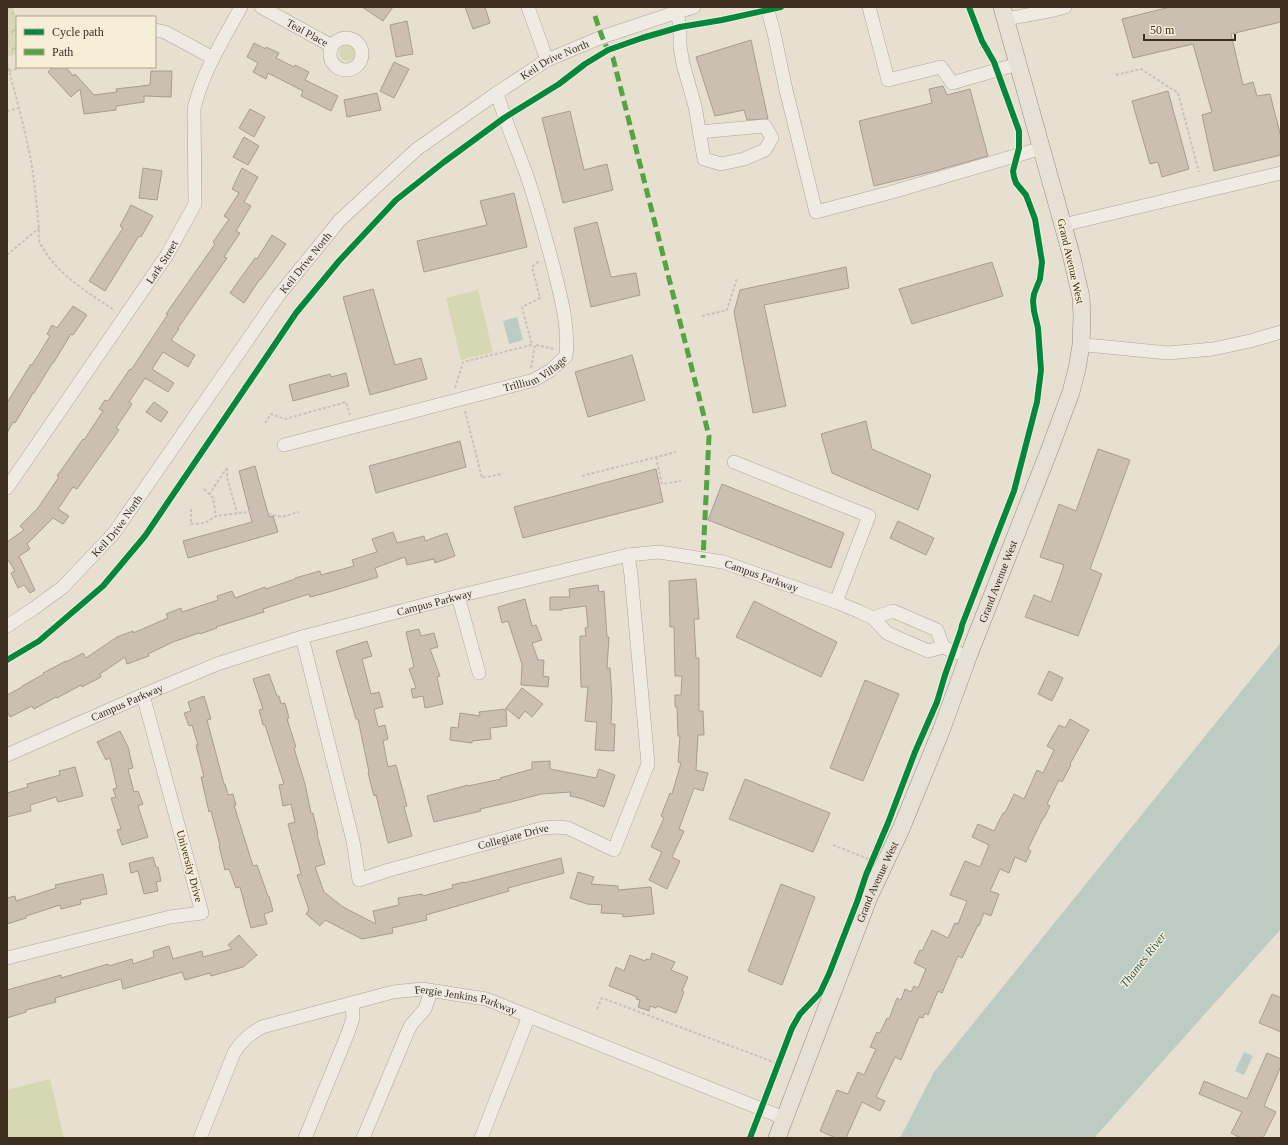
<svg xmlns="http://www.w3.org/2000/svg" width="1288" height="1145" viewBox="0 0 1288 1145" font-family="'Times New Roman',serif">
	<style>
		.green { fill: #d6d7b3 }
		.forest { fill: url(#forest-crowns) }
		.water { fill: #bcccc2 }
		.building { fill: #cbbfb2; stroke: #a89c90 }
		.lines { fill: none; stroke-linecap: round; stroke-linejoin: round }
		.minor-casing { stroke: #ada599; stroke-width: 14 }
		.major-casing { stroke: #928b80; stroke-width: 18 }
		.path { stroke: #c8c2b9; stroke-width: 2; stroke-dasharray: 3 2; stroke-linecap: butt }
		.minor { stroke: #efebe3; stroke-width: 13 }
		.major { stroke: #e6e1d4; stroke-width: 17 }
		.quiet { stroke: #54a441; stroke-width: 5; stroke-dasharray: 10 5; stroke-linecap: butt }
		.cycleway-casing { stroke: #f7eed8; stroke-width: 8 }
		.cycleway { stroke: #00873e; stroke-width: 6 }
		.labels { text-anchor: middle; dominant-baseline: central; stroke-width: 3; stroke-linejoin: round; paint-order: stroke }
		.street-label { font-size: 11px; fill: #3d2e20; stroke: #f7eed8 }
		.water-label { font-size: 12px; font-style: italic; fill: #2f5d5a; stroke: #f7eed8 }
	</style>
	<defs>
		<pattern id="forest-crowns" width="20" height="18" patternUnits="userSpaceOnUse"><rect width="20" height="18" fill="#d6d7b3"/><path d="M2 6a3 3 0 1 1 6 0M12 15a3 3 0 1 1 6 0" fill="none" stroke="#b9b99a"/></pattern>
	</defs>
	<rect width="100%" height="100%" fill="#e7e0d1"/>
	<g class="green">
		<circle cx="347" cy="53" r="8"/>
		<polygon points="478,290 493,352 461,360 446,298"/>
		<polygon points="50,1079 64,1138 7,1138 7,1090"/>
	</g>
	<polygon class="forest" points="7,7 13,7 17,24 17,54 7,57"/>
	<g class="water">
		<polygon points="517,317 523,340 509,344 503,321"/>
		<polygon points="1281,642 1281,929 1094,1138 900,1138 934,1072"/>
		<polygon points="1244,1052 1253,1056 1244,1075 1235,1071"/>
	</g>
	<g class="building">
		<polygon points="362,7 393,7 383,21"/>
		<polygon points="465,7 485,7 490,23 473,29"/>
		<polygon points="1170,7 1281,7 1281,22 1231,34 1243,85 1253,82 1257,96 1270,94 1281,137 1281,155 1214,171 1202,115 1212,112 1193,44 1133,58 1122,19"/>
		<polygon points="407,21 413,54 396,57 390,25"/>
		<polygon points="751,40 768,119 747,120 744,110 715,116 696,57"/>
		<polygon points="254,43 266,49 266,47 279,53 276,58 294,67 295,65 309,72 305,80 338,96 331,111 301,96 303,91 268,73 266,79 253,72 258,63 247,57"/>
		<polygon points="394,62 409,69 394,98 380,91"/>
		<polygon points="53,67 66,67 73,76 75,74 94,95 117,92 116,89 150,85 151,71 172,71 171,97 144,96 144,102 116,106 116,110 84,114 80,89 71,97 48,72"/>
		<polygon points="943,86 947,95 970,89 988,156 931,172 874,186 859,121 932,103 929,89"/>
		<polygon points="1168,91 1189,169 1162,177 1158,162 1150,164 1132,101"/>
		<polygon points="377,93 381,110 347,117 344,100"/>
		<polygon points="250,109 265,117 254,137 239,128"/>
		<polygon points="570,111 584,170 607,164 613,190 563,203 542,118"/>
		<polygon points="244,137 259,146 248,165 233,157"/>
		<polygon points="143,168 162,171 157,200 139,198"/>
		<polygon points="242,168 258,177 244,202 251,206 236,231 240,233 224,257 227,258 178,328 179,329 171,340 195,355 188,367 163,352 152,369 174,383 168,392 145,378 129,402 132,404 116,428 119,430 109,444 77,489 73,487 58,509 69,516 63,524 53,518 27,544 30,549 19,556 35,590 30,593 24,585 18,588 11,573 15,571 7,558 7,542 24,530 20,526 38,508 59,477 57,476 83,439 84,440 103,411 99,409 105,400 108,401 130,369 131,370 168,314 166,314 215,244 213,242 229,219 224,216 239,193 232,189"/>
		<polygon points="514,193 527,247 424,272 417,241 487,225 480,201"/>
		<polygon points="131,205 153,216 141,237 139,236 105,291 89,281 123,228 120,226"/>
		<polygon points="597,222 611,277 636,273 640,295 591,307 574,228"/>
		<polygon points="272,235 286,244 261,279 260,279 244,303 230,293 255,258 257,259"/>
		<polygon points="992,262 1003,296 912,324 899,289"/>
		<polygon points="846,267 849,288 764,305 786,406 753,413 734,312 740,290"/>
		<polygon points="373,289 395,365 421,358 427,379 370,395 343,297"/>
		<polygon points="73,306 87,315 73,335 71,334 54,362 53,362 34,393 33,393 15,423 13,422 7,433 7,403 31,364 32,365 50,336 47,334 52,325 57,328"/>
		<polygon points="632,355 645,400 588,417 575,372"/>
		<polygon points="346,373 349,386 293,401 289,385 330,374 331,377"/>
		<polygon points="154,402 168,412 161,422 146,412"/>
		<polygon points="866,421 872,449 931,475 918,510 832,473 821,434"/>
		<polygon points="460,441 466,467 376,493 369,466"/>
		<polygon points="1098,449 1130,460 1090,569 1102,574 1078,636 1025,617 1034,595 1051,602 1064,565 1040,557 1059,504 1076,511"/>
		<polygon points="255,466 269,517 273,516 278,532 188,558 183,541 252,522 239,471"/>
		<polygon points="656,469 663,502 523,538 514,507"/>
		<polygon points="722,484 844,533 831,568 708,520"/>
		<polygon points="898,521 934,538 926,555 890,538"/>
		<polygon points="393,532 397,543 424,536 425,541 447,533 455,556 435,563 434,559 407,565 405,557 375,568 378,577 329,592 310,597 309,594 263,609 264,612 216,627 217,628 200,634 199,633 173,642 148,654 149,656 127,664 125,657 100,674 101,677 82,687 81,685 57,698 56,697 34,709 32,706 10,717 7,711 7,695 22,687 22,686 44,674 43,673 66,661 66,662 83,653 86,658 117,637 133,631 133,633 168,618 166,614 181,608 182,612 218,600 217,596 232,591 235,598 265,587 266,589 295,579 295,578 320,571 321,575 354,566 352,560 377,552 372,539"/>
		<polygon points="696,579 699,619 694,619 696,658 699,658 699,711 703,711 704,735 698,735 696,770 708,773 703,791 694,788 679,829 684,831 672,857 680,861 667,889 649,880 662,852 651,847 664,818 661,816 670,793 672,794 681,763 678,762 680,736 678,736 677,707 675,707 675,695 681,695 682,676 675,676 674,627 670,627 669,581"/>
		<polygon points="598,585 599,592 604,591 607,637 609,637 607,668 610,668 612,698 611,724 615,724 614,751 595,750 597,722 585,721 588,687 581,687 580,651 580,636 586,636 585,628 588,627 586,606 562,609 562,610 550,610 550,597 570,597 569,589"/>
		<polygon points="525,599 532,626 536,625 542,640 532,643 538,660 544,660 543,676 549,677 548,687 521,685 522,664 508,621 502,623 498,607"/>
		<polygon points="754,601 837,642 821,677 736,637"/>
		<polygon points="419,629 421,636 434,633 438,647 430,649 440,676 437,677 443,704 425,708 423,696 413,698 411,689 416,688 409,669 414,667 406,632"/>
		<polygon points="367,641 372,656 362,659 371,694 379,692 383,707 374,709 378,727 385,725 388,739 383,741 388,767 396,765 407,806 404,807 412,836 388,843 376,795 374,796 368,773 369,772 358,719 356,719 336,651"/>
		<polygon points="1049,671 1063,678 1052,701 1038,694"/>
		<polygon points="269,674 277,696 279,696 281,704 285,703 289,718 287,719 296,747 294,748 305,784 311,813 313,813 318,834 317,834 325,864 315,867 324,892 343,907 376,924 373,911 399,905 398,898 422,894 423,896 453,888 452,885 464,882 464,883 561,858 564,873 508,888 509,891 426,915 427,920 392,928 393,933 362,939 325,920 320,926 306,914 309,910 297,875 301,874 288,824 295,822 291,804 283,806 279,785 284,784 265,725 263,725 259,710 263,709 253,679"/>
		<polygon points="865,680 899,694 863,781 830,768"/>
		<polygon points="522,688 543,704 532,717 525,711 519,719 506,708"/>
		<polygon points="204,696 211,719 207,720 224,784 225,784 228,795 233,794 236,805 234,805 253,866 257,865 268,896 269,896 273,911 264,914 267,924 251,928 240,887 236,888 229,869 225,870 219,846 220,846 211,811 209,812 201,777 204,777 196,745 198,745 192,725 189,726 184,713 191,711 188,702"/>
		<polygon points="506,709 507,726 490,728 491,739 472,741 472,743 450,740 451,727 458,728 460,713 480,716 479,712"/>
		<polygon points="1070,719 1089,730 1070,764 1071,765 1062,782 1059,780 1047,804 1050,806 1044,818 1043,818 1028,849 1031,851 1026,862 1015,857 1009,873 1000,869 990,891 999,894 991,916 984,913 979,926 978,925 962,958 958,956 942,993 938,991 928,1015 925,1013 923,1018 919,1017 901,1060 895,1057 876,1097 885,1101 880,1111 862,1102 846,1138 836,1138 820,1131 837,1090 848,1094 858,1072 864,1075 876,1049 870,1047 877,1032 880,1033 887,1018 889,1019 897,998 901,1000 905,989 911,992 914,986 918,988 926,969 914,963 920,950 922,951 932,930 948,938 955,923 958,924 967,901 950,895 957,879 965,861 980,867 989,845 972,837 978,824 994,831 1003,813 1005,813 1014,794 1024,799 1037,770 1043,773 1054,750 1047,746 1059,725 1065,728"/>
		<polygon points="120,731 128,747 133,768 128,769 134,792 138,791 143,804 138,806 148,837 122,845 117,830 121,829 111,798 116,797 113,789 117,788 110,758 106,760 97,742"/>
		<polygon points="550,761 550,769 596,778 599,769 615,775 604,807 583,799 570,796 571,792 541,794 511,802 480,809 481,811 434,822 427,796 468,785 468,786 501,779 500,778 532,769 532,762"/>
		<polygon points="75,767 83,796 58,802 56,797 30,805 31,811 7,817 7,793 28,787 27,784 60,775 59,771"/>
		<polygon points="745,779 830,813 813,852 729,819"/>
		<polygon points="153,857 156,867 158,867 161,881 156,882 158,891 144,894 138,871 131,873 129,863"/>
		<polygon points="578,872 594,877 591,884 618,886 618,890 651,887 654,914 623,917 623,914 601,913 602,905 587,904 570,898"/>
		<polygon points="103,874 107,894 80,900 81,904 61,909 60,905 26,916 26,918 7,924 7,898 15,896 16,901 56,888 55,885"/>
		<polygon points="781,884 815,897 782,985 748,971"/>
		<polygon points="239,935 257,955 243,967 211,976 210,973 185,980 182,972 123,989 121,979 55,998 56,1002 26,1010 26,1012 7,1018 7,990 61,975 61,978 108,964 109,966 132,959 133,964 154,957 153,951 169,946 173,959 202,951 203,957 232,949 228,945"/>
		<polygon points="652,953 675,962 671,970 688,977 682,991 684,992 676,1013 657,1006 656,1008 650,1006 649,1011 638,1007 640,1000 636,999 637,997 609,986 616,967 624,971 630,955 645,961 646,959 650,960"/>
		<polygon points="1272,994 1281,998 1281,1032 1259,1023"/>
		<polygon points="1267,1053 1281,1059 1281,1066 1264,1106 1276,1112 1263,1138 1241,1138 1231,1133 1242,1112 1199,1094 1204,1081 1247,1099"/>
	</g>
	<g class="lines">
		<defs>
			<g id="minor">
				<path id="s1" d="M261,7L332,46"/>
				<polyline points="528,7 547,60"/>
				<polyline points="767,7 774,33 786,90 816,212 892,192 1042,148"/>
				<polyline points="869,7 888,80 941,67 952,83 1018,64"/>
				<polyline points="677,12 680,27 680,46 683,64 695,106 704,159 721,164 744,159 765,150 772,138 765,126 700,132"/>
				<polyline points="1006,19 1054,10 1065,7"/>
				<polyline points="155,30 165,32 213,58"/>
				<circle cx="346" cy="54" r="16"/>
				<polyline points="1063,225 1281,173"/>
				<polyline points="1081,345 1097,346 1168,353 1213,349 1250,341 1281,332"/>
				<path id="s2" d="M284,445L534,380L551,370L566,356C569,326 561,298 554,269C546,239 538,209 528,179C518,150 505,122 497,93"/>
				<polyline points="734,462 869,516 836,602"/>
				<path id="s3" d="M7,488L167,255L195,204L194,109C202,73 223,40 241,7"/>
				<polyline points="458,596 479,673"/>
				<polyline points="873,618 893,611 937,630 943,647"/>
				<path id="s4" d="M7,626L33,609L63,587L114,533L278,296L340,220L417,149L497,93L547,60L602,37L677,12L694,7"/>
				<path id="s5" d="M302,637L353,841L359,880L389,870L543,828L556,827L568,828L614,850L648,764L631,575L628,555"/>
				<path id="s6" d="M7,755L143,695L217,664L302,637L458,596L628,555L659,552L723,562L836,602L858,611L873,618L887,633L928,651L943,647L968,657"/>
				<polyline points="7,958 170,917 202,913 143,695"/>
				<path id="s7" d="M200,1138L234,1053C242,1040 249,1035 262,1027L393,992L422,989L486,999L784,1118"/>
				<polyline points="305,1138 348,1033 353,1018 352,1003"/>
				<polyline points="363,1138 408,1031 411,1025 425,1009 431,991"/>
				<polyline points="481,1138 529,1016"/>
			</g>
			<g id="major">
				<path id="s8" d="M777,1138L869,897L901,829L941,731L968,657L1049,451L1071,392L1077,369L1081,345L1082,316L1081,297L1071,254L1002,7"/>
			</g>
		</defs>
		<use href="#minor" class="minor-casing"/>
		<use href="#major" class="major-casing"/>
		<g class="path">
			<path d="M7,63C16,97 26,132 32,167C35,187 37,208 39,228C39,233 38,239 40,243C55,273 87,292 114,310"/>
			<polyline points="9,71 22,67"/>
			<polyline points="1116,75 1141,69 1178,93 1199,172"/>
			<polyline points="7,111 19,108"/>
			<polyline points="7,255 39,228"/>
			<polyline points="702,316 727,310 737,278"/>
			<polyline points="536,345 555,349"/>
			<polyline points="531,368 535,345"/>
			<polyline points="455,388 463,362 532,345 522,307 540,298 532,267 539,261"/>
			<polyline points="465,411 482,478 502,474"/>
			<polyline points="265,423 271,414 285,419 346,402 350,415"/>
			<polyline points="656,457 662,484 681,481"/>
			<polyline points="227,468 227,477 237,513"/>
			<polyline points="582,476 676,452"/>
			<polyline points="204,489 213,498 216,516"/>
			<polyline points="209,495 226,469"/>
			<polyline points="191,509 191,524 205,523 216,516 256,511 282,517 299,512"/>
			<polyline points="833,845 871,860"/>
			<polyline points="597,1009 602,998 779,1064"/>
		</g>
		<use href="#minor" class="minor"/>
		<use href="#major" class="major"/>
		<path class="quiet" d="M595,16C600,31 604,45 613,58L709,436L703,558"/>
		<defs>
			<g id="cycleway">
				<polyline points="7,660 39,641 103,586 145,536 296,313 339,261 396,200 444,162 504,118 559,84 585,64 608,50 642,38 680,27 722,20 781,7"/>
				<polyline points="750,1138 792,1028 800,1014 820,993 829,974 857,902 866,875 888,823 915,752 937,702 945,675 961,630 962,625 1014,491 1037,402 1041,370 1038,328 1034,311 1033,301 1034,294 1040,279 1042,262 1035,219 1026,195 1016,183 1014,177 1013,171 1019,148 1019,131 994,62 982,41 969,7"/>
			</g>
		</defs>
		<use href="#cycleway" class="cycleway-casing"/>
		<use href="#cycleway" class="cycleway"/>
	</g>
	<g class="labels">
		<g class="street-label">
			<text stroke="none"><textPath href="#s1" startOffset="53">Teal Place</textPath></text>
			<text stroke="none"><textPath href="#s4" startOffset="798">Keil Drive North</textPath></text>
			<text stroke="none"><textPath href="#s3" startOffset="274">Lark Street</textPath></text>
			<text transform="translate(1071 261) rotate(77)">Grand Avenue West</text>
			<text stroke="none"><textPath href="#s4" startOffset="474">Keil Drive North</textPath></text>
			<text stroke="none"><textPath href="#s2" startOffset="262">Trillium Village</textPath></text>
			<text stroke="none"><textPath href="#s4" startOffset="150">Keil Drive North</textPath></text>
			<text stroke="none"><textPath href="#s6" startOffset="791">Campus Parkway</textPath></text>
			<text stroke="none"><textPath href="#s8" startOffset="599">Grand Avenue West</textPath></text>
			<text stroke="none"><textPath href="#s6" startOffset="455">Campus Parkway</textPath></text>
			<text stroke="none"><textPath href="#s6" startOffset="131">Campus Parkway</textPath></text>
			<text stroke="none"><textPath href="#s5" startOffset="410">Collegiate Drive</textPath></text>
			<text transform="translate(190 866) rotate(75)">University Drive</text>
			<text stroke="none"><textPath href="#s8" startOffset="275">Grand Avenue West</textPath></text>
			<text stroke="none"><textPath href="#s7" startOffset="340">Fergie Jenkins Parkway</textPath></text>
		</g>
		<g class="water-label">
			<text transform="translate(1143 960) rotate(-52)">Thames River</text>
		</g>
	</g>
	<rect width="1288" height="1145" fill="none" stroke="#3d2e20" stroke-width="16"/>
	<rect x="16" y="16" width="140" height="52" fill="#f7eed8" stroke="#ada18e"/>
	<rect x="24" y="29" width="20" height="6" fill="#00873e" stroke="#ada18e"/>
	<text x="52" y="36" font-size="12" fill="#3d2e20">Cycle path</text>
	<rect x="24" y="49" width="20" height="6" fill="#54a441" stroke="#ada18e"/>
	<text x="52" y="56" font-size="12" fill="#3d2e20">Path</text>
	<path d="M1144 34v6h91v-6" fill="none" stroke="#3d2e20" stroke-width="2"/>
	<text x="1150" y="34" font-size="12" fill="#3d2e20" stroke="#f7eed8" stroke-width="3" paint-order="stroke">50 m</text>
</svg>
